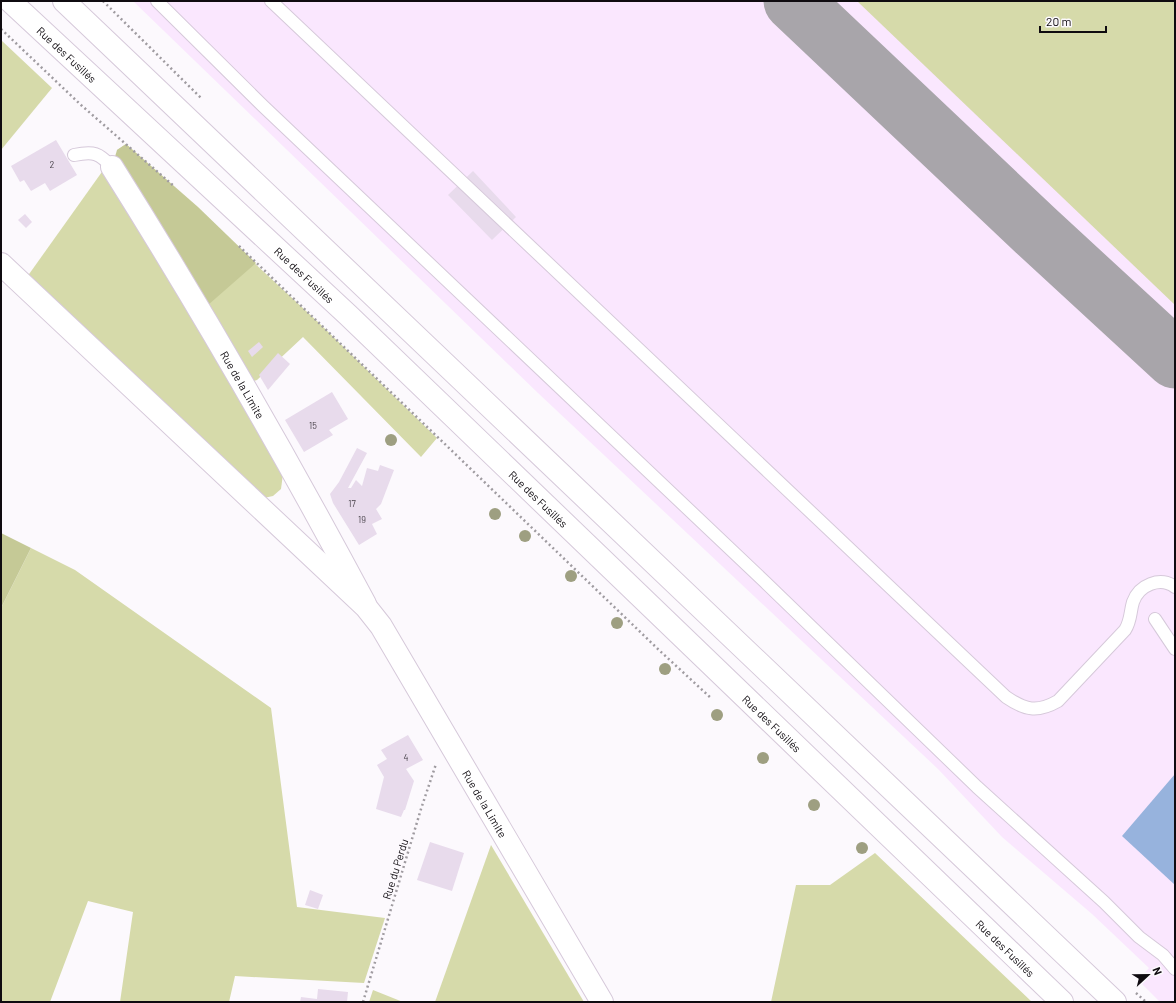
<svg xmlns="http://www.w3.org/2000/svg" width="1176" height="1003" viewBox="0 0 1176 1003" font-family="Barlow,sans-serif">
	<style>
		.built { fill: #fae7fe }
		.green { fill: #d6daaa }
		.forest { fill: #c5c996 }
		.water { fill: #97b3dd }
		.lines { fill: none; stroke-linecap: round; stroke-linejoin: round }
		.taxiway { stroke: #a8a5aa; stroke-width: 59 }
		.building { fill: #e8dbec }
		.service-casing { stroke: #d6c9da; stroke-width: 14 }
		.minor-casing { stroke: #d6c9da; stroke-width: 24 }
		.tertiary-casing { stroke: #d6c9da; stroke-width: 24 }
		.trunk-casing { stroke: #d6c9da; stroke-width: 24 }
		.path { stroke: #9f9ba0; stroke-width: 2.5; stroke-dasharray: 2 3; stroke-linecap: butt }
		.service { stroke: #fff; stroke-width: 12 }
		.minor { stroke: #fff; stroke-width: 22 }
		.tertiary { stroke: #fff; stroke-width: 22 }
		.trunk { stroke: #fff; stroke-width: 22 }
		.tree { fill: #9e9f81 }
		.labels { text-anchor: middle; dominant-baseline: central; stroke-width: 3; stroke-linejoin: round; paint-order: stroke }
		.number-label { font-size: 9px; fill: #453f47 }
		.street-label { font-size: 11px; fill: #0f0b10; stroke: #fcf9fd }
	</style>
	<rect width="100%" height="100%" fill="#fcf9fd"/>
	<polygon class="built" points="133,1 1175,1 1175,1002 1160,1002 1138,980 1149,968 1092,914 1002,837 938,769 538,393"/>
	<g class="green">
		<polygon points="857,1 1175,1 1175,305"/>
		<polygon points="1,40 52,88 1,150"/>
		<polygon points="126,144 318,322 437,438 421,457 303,337 257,380 243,385 117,150"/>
		<polygon points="104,169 283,474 281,489 273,496 259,499 27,277"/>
		<polygon points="31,548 75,570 271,708 297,907 385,918 364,983 235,976 229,1002 120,1002 133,912 88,901 50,1002 1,1002 1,608"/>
		<polygon points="491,845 584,1002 435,1002"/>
		<polygon points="875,853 1032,1002 771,1002 796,885 830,885"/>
		<polygon points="373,990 403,1002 369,1002"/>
	</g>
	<g class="forest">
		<polygon points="126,144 198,207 256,263 200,312 112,167 117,150"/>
		<polygon points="1,533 31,548 1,608"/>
	</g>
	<polygon class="water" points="1175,774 1175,885 1122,836"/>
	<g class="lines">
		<polyline class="taxiway" points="793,1 1036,231 1175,359"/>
	</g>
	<g class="building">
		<polygon points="56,140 77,175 50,191 45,183 31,191 24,180 20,182 11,166"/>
		<polygon points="473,171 516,217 492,240 448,195"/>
		<polygon points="25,214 32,222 26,228 18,220"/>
		<polygon points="259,342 263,347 252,357 248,351"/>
		<polygon points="278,353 290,364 268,390 259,375"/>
		<polygon points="332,392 348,419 329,430 333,435 304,452 285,420"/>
		<polygon points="357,448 367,453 348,488 351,488 356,480 362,486 367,468 378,471 380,465 394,470 381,504 376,509 382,519 372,524 377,534 359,545 333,503 330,494 339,482"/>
		<polygon points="408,735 423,760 406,769 414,781 405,810 404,810 401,817 376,809 384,777 377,765 387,759 381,750"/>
		<polygon points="430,842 464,853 452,891 417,880"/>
		<polygon points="310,890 323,895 318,909 305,905"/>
		<polygon points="318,989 348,992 347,1002 300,1002 301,997 317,999"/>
	</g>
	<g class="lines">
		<defs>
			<g id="service">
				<polyline points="157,1 263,106 765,582 977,787 1104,902 1139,937 1163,955 1175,969"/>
				<path d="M271,1L1006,697C1025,710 1037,713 1058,701L1125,630C1131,621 1130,612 1133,602C1139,585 1160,576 1175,587"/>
				<path d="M74,155C94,151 99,153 112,167"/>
				<polyline points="1155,619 1175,649"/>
			</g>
			<g id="minor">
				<path id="s1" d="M112,167C202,310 286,456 365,604"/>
			</g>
			<g id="tertiary">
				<path id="s2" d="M1,264L366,607L381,626L602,1002"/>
			</g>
			<g id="trunk">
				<path id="s3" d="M10,1L348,315L1062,1002"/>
				<polyline points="64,1 1115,1002"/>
			</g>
		</defs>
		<use href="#service" class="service-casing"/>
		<use href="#minor" class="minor-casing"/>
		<use href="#tertiary" class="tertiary-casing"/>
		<use href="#trunk" class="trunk-casing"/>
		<g class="path">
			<polyline points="103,1 202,99"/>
			<polyline points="1,29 81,105 175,187"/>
			<polyline points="239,246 660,651 712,699"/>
			<polyline points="1136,993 1146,1002"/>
			<polyline points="363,1002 421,809 436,764"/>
		</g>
		<use href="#service" class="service"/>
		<use href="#minor" class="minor"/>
		<use href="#tertiary" class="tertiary"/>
		<use href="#trunk" class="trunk"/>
	</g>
	<g class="tree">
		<circle cx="391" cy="440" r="6"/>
		<circle cx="495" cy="514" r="6"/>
		<circle cx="525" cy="536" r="6"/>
		<circle cx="571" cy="576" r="6"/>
		<circle cx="617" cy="623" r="6"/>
		<circle cx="665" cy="669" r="6"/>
		<circle cx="717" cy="715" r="6"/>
		<circle cx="763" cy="758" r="6"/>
		<circle cx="814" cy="805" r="6"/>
		<circle cx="862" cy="848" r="6"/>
	</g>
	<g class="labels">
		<g class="number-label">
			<text x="52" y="164">2</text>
			<text x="313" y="425">15</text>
			<text x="352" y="503">17</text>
			<text x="362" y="519">19</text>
			<text x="406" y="757">4</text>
		</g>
		<g class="street-label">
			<text stroke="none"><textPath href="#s3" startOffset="78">Rue des Fusillés</textPath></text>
			<text stroke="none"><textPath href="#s3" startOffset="402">Rue des Fusillés</textPath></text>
			<text stroke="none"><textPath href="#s1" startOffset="254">Rue de la Limite</textPath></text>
			<text stroke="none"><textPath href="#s3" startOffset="726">Rue des Fusillés</textPath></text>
			<text stroke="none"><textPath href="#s3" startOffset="1050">Rue des Fusillés</textPath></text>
			<text stroke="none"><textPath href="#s2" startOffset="731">Rue de la Limite</textPath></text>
			<text transform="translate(395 869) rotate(-73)">Rue du Perdu</text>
			<text stroke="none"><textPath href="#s3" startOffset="1374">Rue des Fusillés</textPath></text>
		</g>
	</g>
	<rect width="1176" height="1003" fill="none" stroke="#0f0b10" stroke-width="4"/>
	<g transform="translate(1148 975) rotate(68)" stroke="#fcf9fd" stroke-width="3" paint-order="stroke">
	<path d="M0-3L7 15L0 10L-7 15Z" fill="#0f0b10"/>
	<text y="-6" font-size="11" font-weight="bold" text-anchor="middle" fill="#0f0b10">N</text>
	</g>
	<path d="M1040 26v6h66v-6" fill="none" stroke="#0f0b10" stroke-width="2"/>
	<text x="1046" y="26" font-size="12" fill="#0f0b10" stroke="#fcf9fd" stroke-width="3" paint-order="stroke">20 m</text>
</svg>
